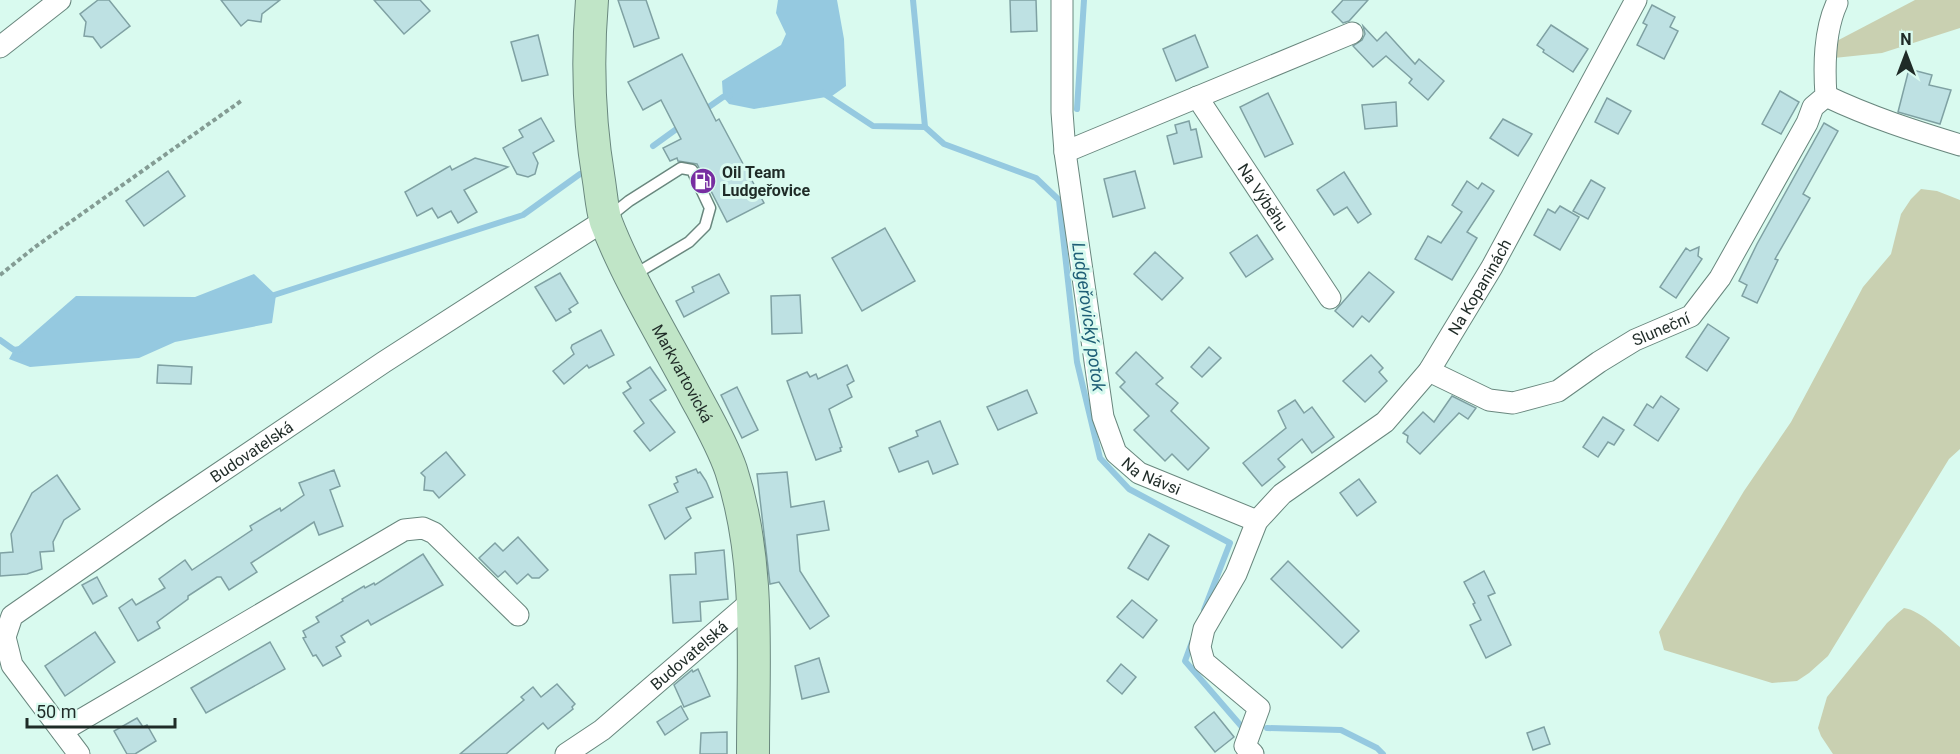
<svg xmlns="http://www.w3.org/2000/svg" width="1960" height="754" viewBox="0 0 1960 754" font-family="Roboto,sans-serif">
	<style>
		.green { fill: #c9d0b1 }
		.water { fill: #95c9e0 }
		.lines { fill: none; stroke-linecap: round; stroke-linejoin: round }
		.stream { stroke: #95c9e0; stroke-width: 6 }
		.building { fill: #bee1e3; stroke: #7fa1a3; stroke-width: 1.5 }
		.lane-casing { stroke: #69877e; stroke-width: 13 }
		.street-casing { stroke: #69877e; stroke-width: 23 }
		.secondary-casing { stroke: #69877e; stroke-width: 34 }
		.path { stroke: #849c94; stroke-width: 4; stroke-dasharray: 4.5 3; stroke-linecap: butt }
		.lane { stroke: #fff; stroke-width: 10 }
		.street { stroke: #fff; stroke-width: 21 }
		.secondary { stroke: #c0e5c7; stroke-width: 32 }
		.labels { text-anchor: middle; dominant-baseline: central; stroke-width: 6; stroke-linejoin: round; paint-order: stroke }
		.poi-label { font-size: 16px; font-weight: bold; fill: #1f2b27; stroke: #d9faef; text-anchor: start }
		.street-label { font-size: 16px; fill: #1f2b27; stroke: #d9faef }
		.water-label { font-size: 18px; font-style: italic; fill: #1e5e76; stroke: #d9faef }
	</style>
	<rect width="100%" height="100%" fill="#d9faef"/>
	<g class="green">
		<polygon points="1915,0 1960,0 1960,28 1882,53 1834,58 1831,44"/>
		<polygon points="1921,189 1937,191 1960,200 1960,449 1949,459 1828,656 1809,673 1797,681 1772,683 1664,650 1659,632 1744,491 1791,422 1863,287 1891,254 1901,214 1911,199"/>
		<path d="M1904,608C1921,610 1947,636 1960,647V754H1833L1821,736L1818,728L1827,697L1887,623Z"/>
	</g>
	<g class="water">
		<polygon points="778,0 837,0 844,39 846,86 832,96 754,109 729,104 723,97 722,81 781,45 786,34 776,13"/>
		<polygon points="254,274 276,295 272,323 175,342 139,358 30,367 9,359 14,350 76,296 195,297"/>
	</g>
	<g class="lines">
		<g class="stream">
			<polyline points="913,0 925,127"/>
			<polyline points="823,93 873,126 925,127 944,144 1036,178 1059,200 1077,362 1100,458 1129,489 1230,543 1204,610"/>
			<polyline points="1077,109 1084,0"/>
			<polyline points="703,111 723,97 730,95"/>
			<polyline points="653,146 682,125"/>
			<polyline points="271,296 523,215 580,174"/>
			<polyline points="0,340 14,350 20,349"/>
			<polyline points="1192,642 1185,661 1242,727"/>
			<polyline points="1267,728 1341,730 1377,748 1383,754"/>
		</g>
	</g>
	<g class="building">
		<polygon points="98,0 109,0 130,26 101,48 93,37 84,36 86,22 80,14"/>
		<polygon points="221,0 280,0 262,14 261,22 248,20 241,26"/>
		<polygon points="374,0 420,0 430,11 404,34"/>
		<polygon points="618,0 646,0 659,38 634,47"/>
		<polygon points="1010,0 1036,0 1037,31 1011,32"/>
		<polygon points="1343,0 1368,0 1349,21 1343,23 1332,12"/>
		<polygon points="1652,5 1675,17 1670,27 1678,31 1664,59 1637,45 1647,25 1643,23"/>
		<polygon points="1551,25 1588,49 1573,72 1543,52 1544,50 1537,45"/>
		<polygon points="1363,26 1377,41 1386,32 1415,64 1419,59 1444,81 1428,100 1409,83 1412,79 1386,56 1373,67 1353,46 1362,40 1365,34"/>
		<polygon points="538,35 548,75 522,81 511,42"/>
		<polygon points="1195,35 1208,67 1176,81 1163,49"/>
		<polygon points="682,54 716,121 719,119 764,203 727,222 697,164 678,161 677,158 670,161 663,148 681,139 661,100 643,110 628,82"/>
		<polygon points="1909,69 1932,75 1929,85 1951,90 1940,124 1898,112"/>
		<polygon points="1780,91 1799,102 1781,134 1762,124"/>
		<polygon points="1268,93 1293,144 1265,157 1240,107"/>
		<polygon points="1607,98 1631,111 1618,134 1595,122"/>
		<polygon points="1396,102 1397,126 1365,129 1362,105"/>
		<polygon points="541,118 554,141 533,153 538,163 535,174 528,177 517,174 503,148 523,137 519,130"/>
		<polygon points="1503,119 1532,134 1518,156 1490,138"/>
		<polygon points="1189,121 1191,130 1196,129 1202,157 1174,164 1167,136 1177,133 1175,125"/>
		<polygon points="1824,123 1838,131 1803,194 1810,198 1775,259 1778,260 1757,303 1742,296 1747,285 1739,281 1757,244"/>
		<polygon points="475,158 508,167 464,190 477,212 458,223 451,211 438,218 432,208 417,216 405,192 450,166 452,170"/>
		<polygon points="168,171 185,196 144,226 126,201"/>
		<polygon points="1135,171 1145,208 1113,217 1104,179"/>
		<polygon points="1344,172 1371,214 1358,223 1347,207 1334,215 1317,190"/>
		<polygon points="1591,180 1605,188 1588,219 1573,211"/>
		<polygon points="1467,181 1478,189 1482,183 1494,191 1467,232 1477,238 1452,280 1415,259 1428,236 1441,243 1462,212 1452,205"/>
		<polygon points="1560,206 1579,217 1560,250 1534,235 1548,209 1555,213"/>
		<polygon points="885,228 915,281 862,311 832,258"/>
		<polygon points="1257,235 1273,259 1246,277 1230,253"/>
		<polygon points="1699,247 1698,256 1702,259 1676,298 1660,287 1686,248 1690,251"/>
		<polygon points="1155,252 1183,278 1162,300 1134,274"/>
		<polygon points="1369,272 1394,292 1369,322 1362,316 1353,327 1335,311"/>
		<polygon points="560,273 578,303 569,309 571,312 556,321 535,287"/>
		<polygon points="719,274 729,293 684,317 676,301 694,292 692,287"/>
		<polygon points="800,295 802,333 772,334 771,296"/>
		<polygon points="1708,324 1729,338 1707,371 1686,357"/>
		<polygon points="601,330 614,355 589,368 587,365 564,384 553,371 574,354 571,348 572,345"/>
		<polygon points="1209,347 1221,358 1202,377 1191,367"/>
		<polygon points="1136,352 1163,378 1156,384 1178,403 1171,411 1209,448 1188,470 1172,454 1165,461 1134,430 1149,416 1120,387 1125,382 1116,373"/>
		<polygon points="1371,355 1383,368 1379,372 1387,381 1365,402 1343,381"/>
		<polygon points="158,365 192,367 191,384 157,383"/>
		<polygon points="847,365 854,381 847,385 852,397 829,409 842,447 840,448 841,451 816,460 787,381 807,372 810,377 816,374 818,379"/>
		<polygon points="650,367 666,390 650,400 675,432 650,451 634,431 644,423 623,393 631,388 627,382"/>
		<polygon points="737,387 758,430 742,438 721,395"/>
		<polygon points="1027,390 1037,413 998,430 987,407"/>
		<polygon points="1452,396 1476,408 1468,419 1459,413 1420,454 1407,442 1408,436 1403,433 1423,412 1434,422"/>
		<polygon points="1661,396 1679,409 1658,441 1634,425 1647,404 1653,408"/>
		<polygon points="1295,400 1304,413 1312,407 1334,437 1312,453 1302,439 1278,459 1285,467 1262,486 1243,463 1286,428 1278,411"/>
		<polygon points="1603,417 1624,430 1614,445 1608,442 1598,457 1583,447"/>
		<polygon points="940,421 958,464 933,474 928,461 899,472 889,448 918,436 916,431"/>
		<polygon points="446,452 465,475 439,498 433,491 424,490 425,477 421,473"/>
		<polygon points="696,469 698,473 700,472 706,481 713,497 686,508 691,518 665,539 649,505 678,492 674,484 678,482 676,477"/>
		<polygon points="334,470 340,486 330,490 343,526 319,535 314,522 251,563 257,572 229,590 221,577 217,577 188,596 188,599 157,622 160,628 138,641 119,608 132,599 136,605 165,588 159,579 185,560 192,570 252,530 250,526 280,508 281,511 304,495 299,483"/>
		<polygon points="787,472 791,507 824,501 829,530 797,535 800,571 829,616 810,629 779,582 770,584 757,474"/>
		<polygon points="57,475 80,509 64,520 53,542 54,551 40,552 42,569 27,574 0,576 0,553 13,552 11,534 32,493"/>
		<polygon points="1359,479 1376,502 1357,516 1340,493"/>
		<polygon points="1149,534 1169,546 1148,580 1128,568"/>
		<polygon points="518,537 548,570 539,578 532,578 528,574 517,584 505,571 498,577 479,558 495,543 503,551"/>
		<polygon points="724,550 728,599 700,602 701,621 673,623 670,575 696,574 695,553"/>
		<polygon points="423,554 443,585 371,625 368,620 341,636 345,642 336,647 341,656 323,666 316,655 313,656 303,638 306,637 303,631 319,622 316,617 343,601 342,599 364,586 365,588 374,583 375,585"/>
		<polygon points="1288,561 1359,631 1342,648 1271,579"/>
		<polygon points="1484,571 1495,593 1488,596 1511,645 1486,658 1470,625 1481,620 1473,604 1475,603 1464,582"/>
		<polygon points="97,577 107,596 93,604 82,585"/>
		<polygon points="1132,600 1157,620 1143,638 1117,617"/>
		<polygon points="95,632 115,662 65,696 45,666"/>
		<polygon points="270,642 285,669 206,713 191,688"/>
		<polygon points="819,658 829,692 802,699 795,666"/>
		<polygon points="1121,664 1136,677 1122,694 1107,681"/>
		<polygon points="698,669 710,696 684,707 674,685 692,670 693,672"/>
		<polygon points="557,684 575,704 572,707 573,709 548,729 543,723 506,754 460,754 524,700 521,697 533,687 541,697"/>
		<polygon points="681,706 688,719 665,735 657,722"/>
		<polygon points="1214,712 1234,737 1215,752 1195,727"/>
		<polygon points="137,718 143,727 147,725 156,741 135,754 127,754 114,731"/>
		<polygon points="1544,727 1550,744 1533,750 1527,733"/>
		<polygon points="727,732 727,754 700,754 701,733"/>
	</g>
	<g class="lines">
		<defs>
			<polyline id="lane" points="609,217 629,201 681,168 692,170 710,208 705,226 689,242 632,276"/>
			<g id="street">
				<path id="s1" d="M1062,0V112L1065,152L1103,417L1116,453L1139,473L1257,521"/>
				<polyline points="0,47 60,0"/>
				<path d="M1826,96C1870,117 1914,131 1960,145"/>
				<path id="s2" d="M1197,97L1330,298"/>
				<polyline points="1065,152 1352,33"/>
				<path id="s3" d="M1429,371L1489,400L1513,403L1558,391L1599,362L1635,340L1691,316L1720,278L1807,123L1813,107L1826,96C1824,66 1824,31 1837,3"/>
				<polyline points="62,731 404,530 423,528 434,533 518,615"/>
				<path id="s4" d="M79,754L12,665L5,637L12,616L163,511L384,362L605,220"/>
				<path id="s5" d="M566,754L602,730L753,600"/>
				<path id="s6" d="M1253,754L1245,746L1259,708L1204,662L1200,647L1204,629L1236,574L1257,521L1282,494L1385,422L1429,371L1492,267L1636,0"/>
			</g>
			<g id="secondary">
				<path id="s7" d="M592,0C587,60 589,122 599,181C601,194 602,209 606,222C628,279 666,341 695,396C708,420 722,444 731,470C761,561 753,659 753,754"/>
			</g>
		</defs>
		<use href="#lane" class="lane-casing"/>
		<use href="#street" class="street-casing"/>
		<use href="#secondary" class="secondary-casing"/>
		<polyline class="path" points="0,275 35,247 241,101"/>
		<use href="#lane" class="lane"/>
		<use href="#street" class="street"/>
		<use href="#secondary" class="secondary"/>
	</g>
	<defs>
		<symbol id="fuel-disc" viewBox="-11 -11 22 22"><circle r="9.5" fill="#772ea1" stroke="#d9faef"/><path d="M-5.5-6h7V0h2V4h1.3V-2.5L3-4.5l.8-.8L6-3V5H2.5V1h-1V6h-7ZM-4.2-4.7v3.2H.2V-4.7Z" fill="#fff"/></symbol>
	</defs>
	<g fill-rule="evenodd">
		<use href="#fuel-disc" x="688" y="166" width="30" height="30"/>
	</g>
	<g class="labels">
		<g class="poi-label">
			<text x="722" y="172">Oil Team<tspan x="722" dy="18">Ludgeřovice</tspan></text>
		</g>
		<g class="street-label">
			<text stroke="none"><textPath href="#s2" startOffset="120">Na Výběhu</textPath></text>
			<text stroke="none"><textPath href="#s6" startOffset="606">Na Kopaninách</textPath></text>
			<text stroke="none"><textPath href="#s3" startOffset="258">Sluneční</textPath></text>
			<text stroke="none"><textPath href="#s7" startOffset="393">Markvartovická</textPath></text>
			<text stroke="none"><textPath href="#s4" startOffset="453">Budovatelská</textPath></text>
			<text stroke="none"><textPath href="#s1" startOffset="501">Na Návsi</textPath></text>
			<text stroke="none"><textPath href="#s5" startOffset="158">Budovatelská</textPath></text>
		</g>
		<g class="water-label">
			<text transform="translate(1089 317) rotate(82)">Ludgeřovický potok</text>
		</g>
	</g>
	<g transform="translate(1906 54)" stroke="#d9faef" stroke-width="4.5" paint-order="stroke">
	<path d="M0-4.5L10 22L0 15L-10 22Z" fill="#1f2b27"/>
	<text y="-9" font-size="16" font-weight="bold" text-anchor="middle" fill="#1f2b27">N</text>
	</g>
	<path d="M27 718v9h148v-9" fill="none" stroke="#1f2b27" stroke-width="3"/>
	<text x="36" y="718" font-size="18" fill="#1f2b27" stroke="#d9faef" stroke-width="4.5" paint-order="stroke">50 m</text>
</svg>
